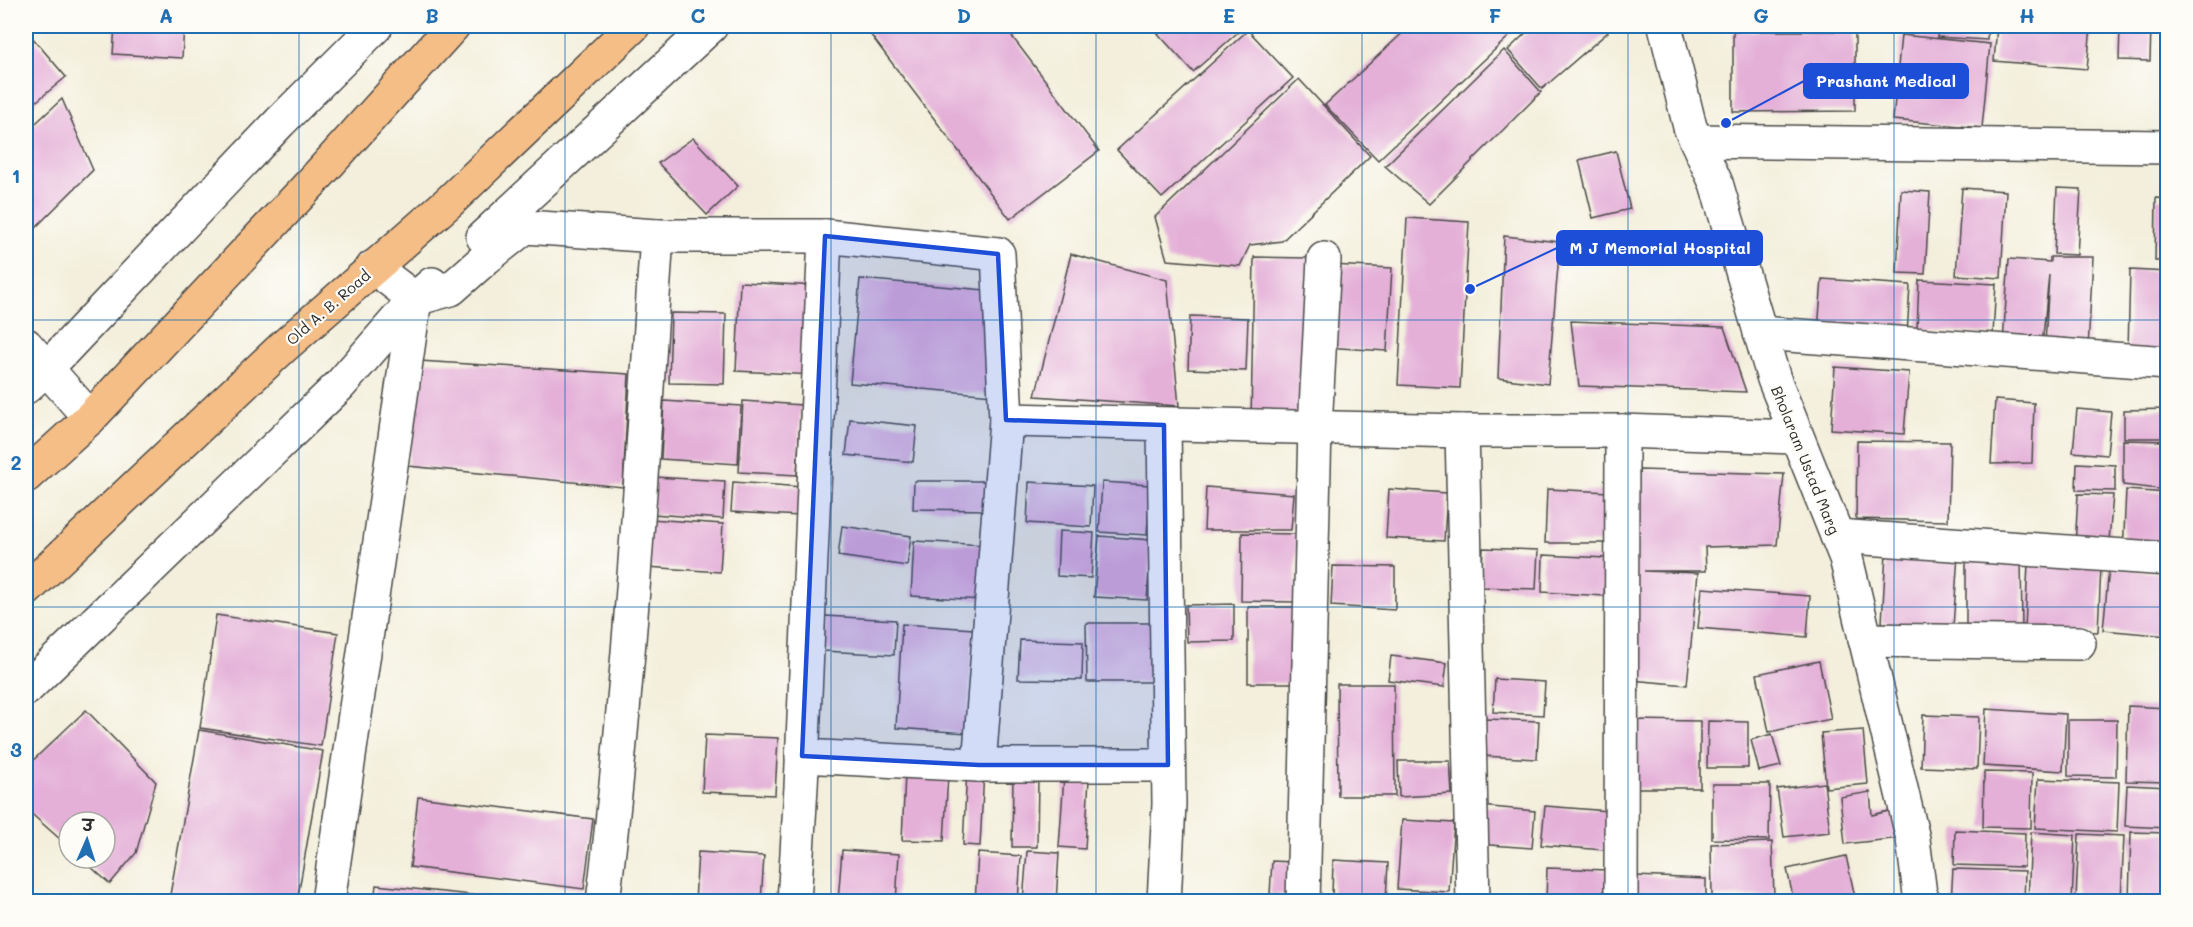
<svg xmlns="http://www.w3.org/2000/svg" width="2193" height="927" viewBox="0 0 2193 927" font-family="Mali,'Playpen Sans Deva',sans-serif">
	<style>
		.building { fill: #e4b0d8 }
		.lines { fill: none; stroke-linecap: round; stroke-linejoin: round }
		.minor-casing { stroke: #494846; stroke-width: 36 }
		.major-casing { stroke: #494846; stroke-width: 36 }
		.minor { stroke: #fff; stroke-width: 33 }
		.major { stroke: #f6be87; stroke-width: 33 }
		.marked { fill: #1d4ed8; fill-opacity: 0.2; stroke: #1d4ed8; stroke-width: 4.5; stroke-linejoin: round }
		.grid { fill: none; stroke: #1f6fb2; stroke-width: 1.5; stroke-opacity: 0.55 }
		.labels { text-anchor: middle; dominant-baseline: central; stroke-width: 4.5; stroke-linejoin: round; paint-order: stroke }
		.street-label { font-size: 15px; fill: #2b2b2b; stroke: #fdfcf7 }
		.leader { fill: none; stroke: #1d4ed8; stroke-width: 2 }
		.callout-dot { fill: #1d4ed8; stroke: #fdfcf7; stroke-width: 2 }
		.callout { fill: #1d4ed8; stroke: #1d4ed8; stroke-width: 2 }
		.callout-label { font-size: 16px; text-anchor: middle; font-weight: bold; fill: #fff }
		.neatline { fill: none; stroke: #1f6fb2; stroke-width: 2 }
		.grid-label { font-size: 20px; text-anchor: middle; font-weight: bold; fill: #1f6fb2 }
	</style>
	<rect width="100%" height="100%" fill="#fdfcf7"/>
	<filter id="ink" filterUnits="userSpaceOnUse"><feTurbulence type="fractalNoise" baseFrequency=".0167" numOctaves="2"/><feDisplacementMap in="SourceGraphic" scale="12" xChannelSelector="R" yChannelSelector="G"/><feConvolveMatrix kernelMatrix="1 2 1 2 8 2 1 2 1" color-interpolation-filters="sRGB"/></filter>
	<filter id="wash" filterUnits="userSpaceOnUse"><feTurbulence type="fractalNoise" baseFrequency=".008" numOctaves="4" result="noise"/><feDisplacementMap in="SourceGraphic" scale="24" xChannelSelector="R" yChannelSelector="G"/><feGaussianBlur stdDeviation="1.35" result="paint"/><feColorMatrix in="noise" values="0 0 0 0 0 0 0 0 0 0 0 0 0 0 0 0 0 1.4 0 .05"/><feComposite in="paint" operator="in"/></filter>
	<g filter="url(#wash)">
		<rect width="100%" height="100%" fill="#f3efdc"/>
		<g id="blocks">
			<g class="building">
				<polygon points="115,26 184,26 182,58 113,54"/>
				<polygon points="864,26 1004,26 1099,151 1010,219"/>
				<polygon points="1151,26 1245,26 1193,72"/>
				<polygon points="1410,26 1520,26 1378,160 1325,105"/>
				<polygon points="1533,26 1604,26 1608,32 1542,89 1508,50"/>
				<polygon points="1938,26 1988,26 1987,40 1937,37"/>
				<polygon points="1997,26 2091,26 2087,69 1994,61"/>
				<polygon points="2120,26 2151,26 2150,61 2119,60"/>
				<polygon points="2166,26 2168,26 2168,65 2163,65"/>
				<polygon points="1248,30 1293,78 1162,198 1117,150"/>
				<polygon points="1733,31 1855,31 1855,111 1733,112"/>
				<polygon points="1901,35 1990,44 1982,128 1893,120"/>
				<polygon points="31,36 66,77 26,110 26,41"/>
				<polygon points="1504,50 1541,92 1429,204 1385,166"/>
				<polygon points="2166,68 2168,68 2168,136 2160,136"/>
				<polygon points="1299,79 1370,156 1282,241 1250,245 1240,266 1167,260 1155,217"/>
				<polygon points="62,99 93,170 26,237 26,132"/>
				<polygon points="693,138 738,186 707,215 658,163"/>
				<polygon points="1616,151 1630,209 1593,218 1579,160"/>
				<polygon points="1962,188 2006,191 2001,278 1956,275"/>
				<polygon points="2057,188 2081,189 2077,255 2054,254"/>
				<polygon points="1901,190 1930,192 1925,274 1897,273"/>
				<polygon points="2156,198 2168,199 2168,261 2155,261"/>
				<polygon points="1407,218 1469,222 1460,388 1398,385"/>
				<polygon points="1504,236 1560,242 1548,384 1498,378"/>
				<polygon points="1071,254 1167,280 1179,406 1035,396"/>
				<polygon points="1254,257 1309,258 1305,422 1251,421"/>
				<polygon points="2050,257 2093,257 2088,349 2045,345 2049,275 2042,346 2003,342 2009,259 2050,262"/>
				<polygon points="1330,265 1392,268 1387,351 1324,347"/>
				<polygon points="2130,270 2168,272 2166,355 2128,351"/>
				<polygon points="860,279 985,290 993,395 850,383"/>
				<polygon points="1822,279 1910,285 1907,336 1818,330"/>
				<polygon points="1919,280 1996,284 1993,334 1917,329"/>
				<polygon points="740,282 818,286 814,375 736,371"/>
				<polygon points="671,313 726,314 724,384 669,383"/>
				<polygon points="1190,316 1248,318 1246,371 1188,369"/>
				<polygon points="1571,321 1724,327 1746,392 1579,386"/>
				<polygon points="419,361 629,374 623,487 408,466"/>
				<polygon points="1835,367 1909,372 1904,434 1831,429"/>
				<polygon points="1995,400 2034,403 2032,463 1991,464"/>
				<polygon points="664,401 741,406 738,464 661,459"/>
				<polygon points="743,401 801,405 797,475 739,472"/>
				<polygon points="2077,409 2111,412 2107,455 2073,452"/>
				<polygon points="2168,409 2168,438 2124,438 2124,410"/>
				<polygon points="850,419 917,426 913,462 846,455"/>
				<polygon points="2123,440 2168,441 2168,490 2123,485"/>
				<polygon points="1857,441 1950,442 1948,521 1856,519"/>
				<polygon points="2077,463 2115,465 2115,491 2076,490"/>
				<polygon points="1639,470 1784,474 1777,545 1705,547 1706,571 1644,571 1698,573 1687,685 1631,680"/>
				<polygon points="654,477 725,481 723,519 652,514"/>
				<polygon points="914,481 989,481 989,510 913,509"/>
				<polygon points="733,482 802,487 800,516 731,512"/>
				<polygon points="1029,482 1093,486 1091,527 1027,523"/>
				<polygon points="1102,482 1150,485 1147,535 1099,532"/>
				<polygon points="1206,487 1294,494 1291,530 1204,530"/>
				<polygon points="1389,489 1447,493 1444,541 1386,538"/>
				<polygon points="1547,489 1609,492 1607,543 1545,543"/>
				<polygon points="2126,490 2168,493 2168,555 2123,553"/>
				<polygon points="2078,494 2113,495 2108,552 2075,548"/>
				<polygon points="650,519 723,524 720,572 647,567"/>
				<polygon points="842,526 911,536 907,566 838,556"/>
				<polygon points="1059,531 1094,533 1091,578 1057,576"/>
				<polygon points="1242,533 1297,534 1295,602 1241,601"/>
				<polygon points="1099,536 1151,540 1147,600 1094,597"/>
				<polygon points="914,541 985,545 982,600 911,596"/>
				<polygon points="1483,548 1538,550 1536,589 1481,587"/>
				<polygon points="1886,553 1958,555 1953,627 1882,623"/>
				<polygon points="1543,555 1606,558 1604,596 1542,592"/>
				<polygon points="1966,556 2021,556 2022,628 1966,628"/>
				<polygon points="2028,563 2101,566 2098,632 2025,629"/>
				<polygon points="1333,566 1395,567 1395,610 1331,606"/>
				<polygon points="2109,568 2168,574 2168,636 2103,630"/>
				<polygon points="1702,588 1810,596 1807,637 1698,628"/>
				<polygon points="1234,604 1234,641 1187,642 1186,605"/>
				<rect x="1248" y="607" width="53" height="76"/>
				<polygon points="216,615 338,633 321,746 200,728"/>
				<polygon points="825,616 896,620 894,655 824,651"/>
				<polygon points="1086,623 1151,623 1152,682 1087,682"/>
				<polygon points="902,624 973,629 967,733 896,728"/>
				<polygon points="1020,640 1083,642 1082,680 1018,679"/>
				<polygon points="1391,656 1447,663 1444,687 1388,680"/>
				<polygon points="1819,661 1831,719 1769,732 1757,674"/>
				<polygon points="1495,679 1545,682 1543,715 1493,712"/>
				<polygon points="1337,684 1394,684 1395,796 1338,796"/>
				<polygon points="2128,706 2168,708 2168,782 2126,781"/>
				<polygon points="1986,709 2066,714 2063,771 1983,766"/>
				<polygon points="86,710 156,782 136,853 110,884 81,858 105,858 105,822 69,822 69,847 26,809 26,767"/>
				<polygon points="1923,715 1979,717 1977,769 1921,767"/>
				<polygon points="1485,719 1539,721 1537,759 1483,756"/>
				<polygon points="1631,720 1700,721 1700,788 1631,788"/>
				<polygon points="2068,720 2117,720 2116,777 2068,776"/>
				<polygon points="1708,721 1748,722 1748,768 1707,768"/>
				<polygon points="199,730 323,751 297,902 210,902 170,895"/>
				<polygon points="1863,730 1868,784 1826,788 1821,733"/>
				<polygon points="1772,734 1781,766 1759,771 1751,740"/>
				<polygon points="705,735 778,738 775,795 702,792"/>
				<polygon points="1398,761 1450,761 1452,794 1399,797"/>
				<polygon points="967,770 984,771 980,846 963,845"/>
				<polygon points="1984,772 2032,773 2031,828 1983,827"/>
				<polygon points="905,773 948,775 944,841 902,840"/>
				<polygon points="1064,776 1089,778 1085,849 1059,847"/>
				<polygon points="1013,777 1038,777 1037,847 1012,847"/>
				<polygon points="2038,779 2119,782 2117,832 2035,828"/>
				<polygon points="1824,783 1830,832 1784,837 1777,789"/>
				<polygon points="1712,784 1770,784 1769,840 1712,839"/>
				<polygon points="2127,785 2168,787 2168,828 2125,826"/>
				<polygon points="1870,792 1872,815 1893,810 1900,838 1845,844 1840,797"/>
				<polygon points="418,797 593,819 584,889 410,867"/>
				<polygon points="1480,806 1535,811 1532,848 1477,844"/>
				<polygon points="1545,806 1608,811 1604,850 1541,845"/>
				<polygon points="1402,820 1454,823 1449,892 1397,889"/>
				<polygon points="1955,830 2025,833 2024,867 1954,865"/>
				<polygon points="2031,832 2075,835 2072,902 2028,902"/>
				<polygon points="2131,832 2168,833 2168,901 2129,900"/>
				<polygon points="2079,834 2124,836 2121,900 2076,898"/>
				<polygon points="1772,842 1774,896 1712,897 1711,844"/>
				<polygon points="842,850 899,854 896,902 838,902"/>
				<polygon points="1027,851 1059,853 1056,902 1023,902"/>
				<polygon points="698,852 764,856 761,902 695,902"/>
				<polygon points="978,853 1021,856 1018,902 975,902"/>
				<polygon points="1846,856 1856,902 1794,902 1787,869"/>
				<polygon points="1333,860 1388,863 1386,900 1332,896"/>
				<polygon points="1272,861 1292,862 1289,895 1270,894"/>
				<polygon points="1547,868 1608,870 1608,902 1546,902"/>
				<polygon points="1953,869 2025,871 2024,902 1951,902"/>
				<polygon points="1635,876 1706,879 1706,902 1635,902"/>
				<polygon points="376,885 520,900 520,902 374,902"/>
				<rect x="1396" y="896" width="53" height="6"/>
				<polygon points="1234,899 1283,899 1283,902 1236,902"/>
			</g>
		</g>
	</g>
	<g filter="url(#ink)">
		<use href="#blocks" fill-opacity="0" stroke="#494846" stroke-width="1.5"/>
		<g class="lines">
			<defs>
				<g id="minor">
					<polyline points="1665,26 1690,127 1716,183 1774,379 1846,558 1913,839 1921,902"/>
					<polyline points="1697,141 2168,147"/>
					<polyline points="483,237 711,26"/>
					<polyline points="373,267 415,299"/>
					<polyline points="415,299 451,289 486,258 525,227 657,236 825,236 998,254 1006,420 979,765"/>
					<polyline points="1760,333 2168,363"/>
					<polyline points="26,345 90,418"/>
					<polyline points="26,387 47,368 280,122 376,26"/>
					<polyline points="1006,420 1462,431 1622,431 1796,437"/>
					<polyline points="1462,431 1473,902"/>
					<polyline points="1837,536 2168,559"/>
					<polyline points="1865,640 2079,643"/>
					<polyline points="26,689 340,385 415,299 432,284"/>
					<polyline points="802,756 979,765 1168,765"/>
					<polyline points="328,902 415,299"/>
					<path d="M603,902C630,681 642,458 657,236"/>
					<polyline points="794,902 801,787 825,236"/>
					<polyline points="1164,902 1169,804 1164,425"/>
					<polyline points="1303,902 1315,428 1324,259"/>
					<polyline points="1621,902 1622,431"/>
				</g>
				<g id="major">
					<polyline points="26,476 90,418 312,182 453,26"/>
					<polyline points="26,590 282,348 450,201 633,26"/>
				</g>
			</defs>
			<use href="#minor" class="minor-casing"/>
			<use href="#major" class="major-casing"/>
			<use href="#minor" class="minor"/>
			<use href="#major" class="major"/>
		</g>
	</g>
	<path class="marked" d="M825,236L998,254L1006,420L1164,425L1168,765H979L802,756Z"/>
	<path class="grid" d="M299,26V902M565,26V902M831,26V902M1096,26V902M1362,26V902M1628,26V902M1894,26V902M26,320H2168M26,607H2168"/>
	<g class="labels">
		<g class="street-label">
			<text transform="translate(328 307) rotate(-41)">Old A. B. Road</text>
			<text transform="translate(1806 460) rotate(68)">Bholaram Ustad Marg</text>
		</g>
	</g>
	<path class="leader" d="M1726 123L1804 81M1470 289L1557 248"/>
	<g class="callout-dot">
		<circle cx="1726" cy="123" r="6"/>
		<circle cx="1470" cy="289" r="6"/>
	</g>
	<g class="callout">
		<rect x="1804" y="64" width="164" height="34" rx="6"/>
		<rect x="1557" y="231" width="205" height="34" rx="6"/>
	</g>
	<g class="callout-label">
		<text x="1886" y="87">Prashant Medical</text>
		<text x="1660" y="254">M J Memorial Hospital</text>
	</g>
	<rect width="2193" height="927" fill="none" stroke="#fdfcf7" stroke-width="66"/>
	<g transform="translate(87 840) rotate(3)"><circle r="28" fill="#fdfcf7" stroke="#a9a8a5" stroke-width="1.5"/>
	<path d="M0-4.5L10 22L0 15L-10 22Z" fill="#1f6fb2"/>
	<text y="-9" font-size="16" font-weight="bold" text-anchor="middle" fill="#2b2b2b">उ</text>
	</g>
	<rect x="33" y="33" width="2127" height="861" class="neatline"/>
	<g class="grid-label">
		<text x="166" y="23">A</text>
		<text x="432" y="23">B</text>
		<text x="698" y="23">C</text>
		<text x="964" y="23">D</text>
		<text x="1229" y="23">E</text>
		<text x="1495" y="23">F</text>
		<text x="1761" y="23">G</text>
		<text x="2027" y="23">H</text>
		<text x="16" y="183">1</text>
		<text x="16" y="470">2</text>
		<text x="16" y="757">3</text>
	</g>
</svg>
